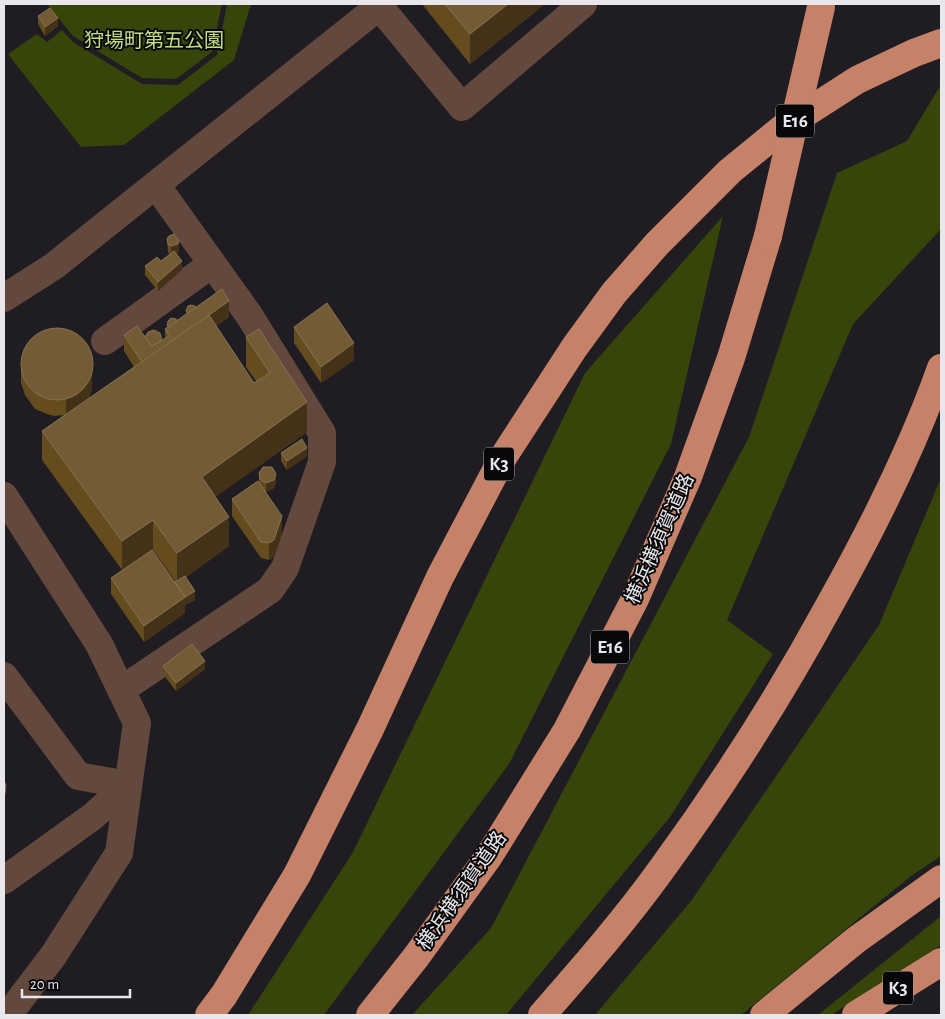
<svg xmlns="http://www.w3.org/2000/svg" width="945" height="1019" viewBox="0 0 945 1019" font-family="'Alegreya Sans','Noto Sans JP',sans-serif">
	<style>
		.green { fill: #37450b }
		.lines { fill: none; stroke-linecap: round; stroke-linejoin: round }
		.minor { stroke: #63483e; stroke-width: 28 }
		.highway { stroke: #c58269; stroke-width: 28 }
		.highway-bridge { stroke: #c58269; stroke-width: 28 }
		.wall { fill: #654c1f; fill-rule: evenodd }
		.shaded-wall { fill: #433217 }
		.building { fill: #735c35; stroke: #867252 }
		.labels { text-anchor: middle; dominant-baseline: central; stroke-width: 4; stroke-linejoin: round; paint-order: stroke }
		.shield { fill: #080709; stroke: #a6a4a7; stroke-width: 1 }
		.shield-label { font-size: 19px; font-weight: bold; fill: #e9e7eb }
		.park-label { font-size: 20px; fill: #c3df83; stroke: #080709 }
		.street-label { font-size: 20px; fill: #e9e7eb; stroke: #080709 }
	</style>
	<rect width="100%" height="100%" fill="#1f1c22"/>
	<g class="green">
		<polygon points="47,4 222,4 212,52 176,79 142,78 73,36"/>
		<polygon points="227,4 251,4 234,60 124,145 81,147 8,54 37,34 47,42 62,30 73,42 142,84 178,85 217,55"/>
		<polygon points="940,86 941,86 941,229 853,324 727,620 773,654 670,817 506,1015 412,1015 491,928 749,437 837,173 907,141"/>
		<polygon points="723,216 671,444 509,764 324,1015 248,1015 353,852 585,373"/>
		<polygon points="941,478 941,856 911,876 741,1015 595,1015 691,901 879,625"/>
		<polygon points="941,916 941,945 831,1015 818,1015"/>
	</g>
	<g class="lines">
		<g class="minor">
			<polyline points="379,6 462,107 583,4"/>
			<polyline points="4,298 54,266 382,4"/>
			<polyline points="105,341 212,264"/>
			<polyline points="4,496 99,644 137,723 119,853 53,956 8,1015"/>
			<polyline points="4,676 78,776 128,785"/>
			<polyline points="121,690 270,590 285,568 322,462 322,433 249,315 156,185"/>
			<polyline points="4,880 92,817 128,785"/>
		</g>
		<g class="highway">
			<polyline points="209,1015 224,995 297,875 370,729 440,577 502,459 574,348 614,293 657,244 730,171 784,127 857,80 914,53 941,43"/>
			<polyline points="370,1015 416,957 489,856 567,730 635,599 688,477 731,358 768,236"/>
			<path d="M542,1015C583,968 625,920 661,870C723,785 780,696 830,604C872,529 912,450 941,368"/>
			<polyline points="764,1015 856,940 941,879"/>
			<polyline points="856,1015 941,962"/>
		</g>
		<polyline class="highway-bridge" points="768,236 821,7"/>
	</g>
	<g class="wall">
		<polygon points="422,4 545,4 470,64"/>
		<polygon points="38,16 58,26 45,36 38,24"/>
		<polygon points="167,239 179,250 178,253 176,254 182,270 158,291 145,275 145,266 161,261 170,254 168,252"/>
		<path d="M196,308L229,317L216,326L254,383L256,381L246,367V337L259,329L307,432L215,497L229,546L186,577L195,600L185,605V613L144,642L111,594V578L122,570L42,460V431L64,415L54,416L47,414L35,409L25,395L21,383V367L92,389L88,399L134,367L124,351V335L145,337L162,340L165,338V329L167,327L168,321H177L186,314V311ZM153,550L176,582H175L152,551Z"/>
		<polygon points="294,327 354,360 321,383 294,343"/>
		<polygon points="281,453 307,456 287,470 281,461"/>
		<polygon points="259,473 276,483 274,488 266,492 282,533 274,557 269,560 261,558 232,516 232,499 259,482"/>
		<polygon points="163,666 205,669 176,691 163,674"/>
	</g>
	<g class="shaded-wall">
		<polygon points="508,4 545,4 470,64 470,34"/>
		<polygon points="58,18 58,26 45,36 45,27"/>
		<polygon points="179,241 179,250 178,253 171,255 171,246"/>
		<polygon points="182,261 182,270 158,291 158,282"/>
		<polygon points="229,301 229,317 180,351 177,337"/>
		<polygon points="354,343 354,360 321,383 321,367"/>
		<polygon points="93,356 92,389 87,400 66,415 66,399"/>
		<polygon points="307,402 307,432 202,506 202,477"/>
		<polygon points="307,448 307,456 287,470 287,461"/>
		<polygon points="276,474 276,483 274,488 266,492 266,483"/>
		<polygon points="282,516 282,533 274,557 269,560 269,543"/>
		<polygon points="229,517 229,546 177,583 177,553"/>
		<polygon points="153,520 153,550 122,571 122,541"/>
		<polygon points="195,591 195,600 185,605 185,613 144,642 144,626"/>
		<polygon points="205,661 205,669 176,691 176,683"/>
		<polygon points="6,785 5,802 4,805 4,796"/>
	</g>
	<g class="building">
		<polygon points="445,4 508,4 470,34"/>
		<polygon points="50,8 58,18 45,27 38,16"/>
		<polygon points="174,234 179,241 178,244 171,246 168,244 167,239 169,236"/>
		<polygon points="174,251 182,261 158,282 145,266 157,257 161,261"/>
		<polygon points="222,289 229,301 142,362 124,335 137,326 152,346 169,336 165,329"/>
		<polygon points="327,303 354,343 321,367 294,327"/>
		<polygon points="191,305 195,306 196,308 188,313 186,311 188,306"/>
		<polygon points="209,315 254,383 270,373 246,337 259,329 307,402 202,477 229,517 177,553 153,520 122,541 42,431"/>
		<polygon points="171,318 176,319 177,321 169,327 167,325 168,321"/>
		<circle cx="57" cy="364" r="36"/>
		<polygon points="154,330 160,333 162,340 152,346 145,337 148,332"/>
		<polygon points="302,439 307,448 287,461 281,453"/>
		<polygon points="263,467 272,467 276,474 274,480 266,483 260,479 259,473"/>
		<polygon points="258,481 282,516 274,540 269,543 261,542 232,499"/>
		<polygon points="152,550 185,597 144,626 111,578"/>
		<polygon points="185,576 195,591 185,597 175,582"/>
		<polygon points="192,644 205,661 176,683 163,666"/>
		<polygon points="4,781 6,785 5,793 4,796"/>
	</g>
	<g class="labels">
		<g class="shield">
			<rect x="776" y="104.5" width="38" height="33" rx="4"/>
			<rect x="484" y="447.5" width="30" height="33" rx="4"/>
			<rect x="591" y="630.5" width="38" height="33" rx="4"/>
			<rect x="883" y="971.5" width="30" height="33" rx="4"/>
		</g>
		<g class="shield-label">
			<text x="795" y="121">E16</text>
			<text x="499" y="464">K3</text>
			<text x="610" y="647">E16</text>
			<text x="898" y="988">K3</text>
		</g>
		<g class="park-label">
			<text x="154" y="41">狩場町第五公園</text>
		</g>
		<g class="street-label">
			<text transform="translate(660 539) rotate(-66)">横浜横須賀道路</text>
			<text transform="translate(462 891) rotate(-55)">横浜横須賀道路</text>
		</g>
	</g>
	<rect width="945" height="1019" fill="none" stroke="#e9e7eb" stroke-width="10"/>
	<path d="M22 989v8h108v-8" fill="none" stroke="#e9e7eb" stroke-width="2.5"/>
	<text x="30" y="989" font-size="15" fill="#e9e7eb" stroke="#080709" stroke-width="4" paint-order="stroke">20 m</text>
</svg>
